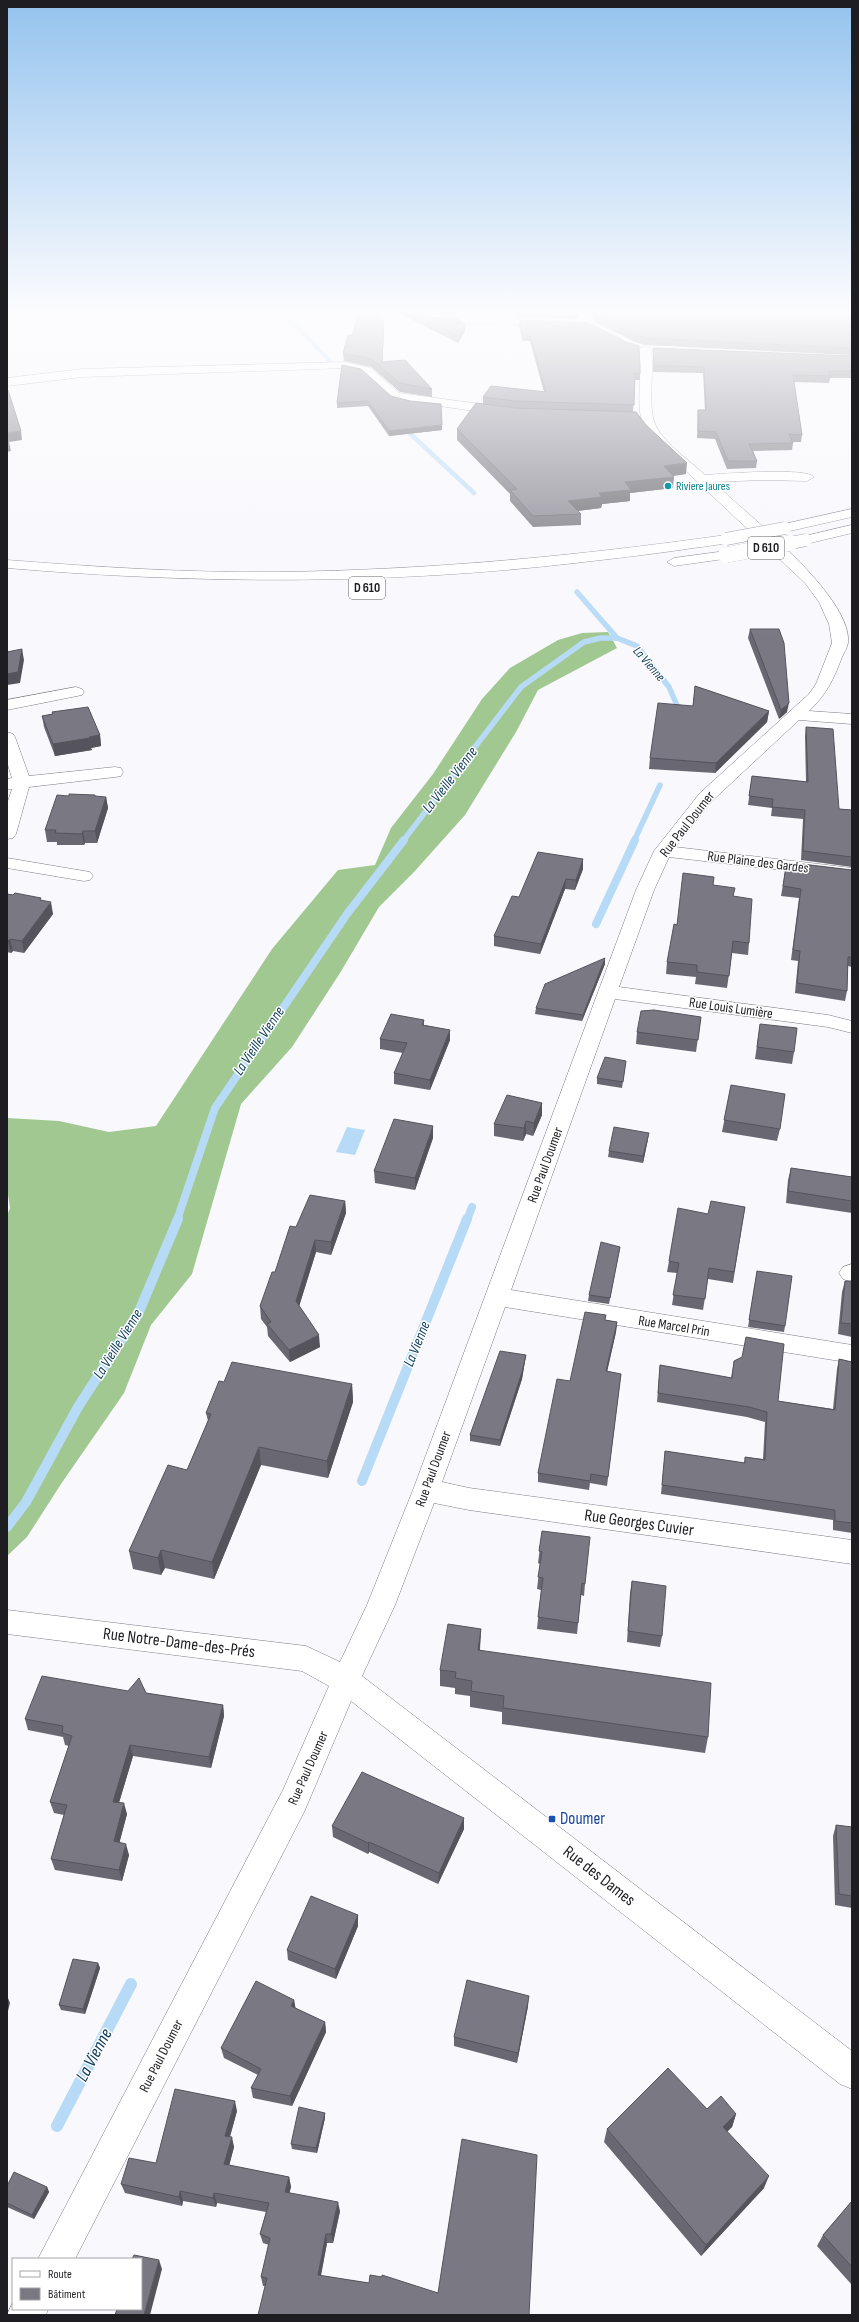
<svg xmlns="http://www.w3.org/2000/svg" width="859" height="2322" viewBox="0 0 859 2322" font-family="'Sofia Sans Condensed',sans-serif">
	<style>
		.forest { fill: #a0c890 }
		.water { fill: #b7daf6 }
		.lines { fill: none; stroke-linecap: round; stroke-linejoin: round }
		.stream-far4 { stroke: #b7daf6; stroke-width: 4.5 }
		.stream-far3 { stroke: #b7daf6; stroke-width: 5.5 }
		.stream-far2 { stroke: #b7daf6; stroke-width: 8 }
		.stream-far1 { stroke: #b7daf6; stroke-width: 10 }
		.stream { stroke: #b7daf6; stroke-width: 12 }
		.minor-casing { stroke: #7b7b86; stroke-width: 1 }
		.highway-casing { stroke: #7b7b86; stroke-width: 1 }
		.minor { fill: #fff; fill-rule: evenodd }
		.highway { fill: #fff; fill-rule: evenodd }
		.highway-bridge-far1-casing { stroke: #7b7b86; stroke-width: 13; stroke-linecap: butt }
		.highway-bridge-casing { stroke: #7b7b86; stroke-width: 16; stroke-linecap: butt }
		.highway-bridge-far1 { stroke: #fff; stroke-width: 12 }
		.highway-bridge { stroke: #fff; stroke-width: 16 }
		.wall { fill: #696771 }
		.shaded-wall { fill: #55545c }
		.building { fill: #7a7883; stroke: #55545c }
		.culture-dot { fill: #0f9aa8; stroke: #fff; stroke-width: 1.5 }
		.transit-dot { fill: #1a4fb4; stroke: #fff; stroke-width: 1.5 }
		.labels { text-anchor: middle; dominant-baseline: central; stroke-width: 3; stroke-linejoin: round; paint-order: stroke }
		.far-culture-label { font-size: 12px; fill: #0d838f; stroke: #fff; text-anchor: start }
		.shield { fill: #fff; stroke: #626264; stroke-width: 1 }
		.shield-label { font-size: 13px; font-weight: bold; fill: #1e1e22 }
		.far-water-label { font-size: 13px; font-style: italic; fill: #0c3a58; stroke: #fff }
		.street-label { font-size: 14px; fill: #1e1e22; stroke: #fff }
		.water-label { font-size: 15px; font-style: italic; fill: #0c3a58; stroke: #fff }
		.near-street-label { font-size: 17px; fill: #1e1e22; stroke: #fff }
		.near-transit-label { font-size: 17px; fill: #164399; stroke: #fff; text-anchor: start }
		.near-water-label { font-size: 18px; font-style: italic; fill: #0c3a58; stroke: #fff }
	</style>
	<rect width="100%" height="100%" fill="#f8f8fd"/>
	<polygon class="forest" points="608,632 617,648 538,690 516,732 465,815 414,872 379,907 340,973 292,1047 241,1104 192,1274 151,1325 124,1393 61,1484 27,1537 7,1556 7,1216 10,1208 7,1187 7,1118 59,1121 109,1132 156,1126 272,949 338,870 375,865 391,828 433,774 482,699 510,668 558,640 582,633"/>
	<polygon class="water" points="347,1127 365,1130 355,1155 336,1152"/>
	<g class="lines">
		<g class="stream-far4">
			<polyline points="285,311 287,317 331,362"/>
			<polyline points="402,426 474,493"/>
		</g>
		<g class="stream-far3">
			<polyline points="577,592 617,638 637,646 669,687 679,710"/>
			<polyline points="403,841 521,687 584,642 601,638 617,638"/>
			<polyline points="634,841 660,785"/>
		</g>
		<g class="stream-far2">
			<polyline points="596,924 635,840"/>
			<polyline points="177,1220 215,1108 347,914 404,840"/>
			<polyline points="467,1220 472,1207"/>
		</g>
		<g class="stream-far1">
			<polyline points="362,1481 467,1219"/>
			<polyline points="7,1527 26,1502 78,1407 138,1314 178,1219"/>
		</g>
		<polyline class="stream" points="57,2126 131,1984"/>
		<defs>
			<g id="minor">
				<path d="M576,311H587L595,322L621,338L615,341C599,337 584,326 576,311Z"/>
				<polygon points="429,316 550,320 556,323 550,326 425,321 425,317"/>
				<path d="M645,346L651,349C655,371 646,409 657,428C666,444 691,462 705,475C721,474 806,467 814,477L807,481L763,480L713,482C746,513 853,597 848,643C847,648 844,653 842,657C834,679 826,695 809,711L852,714V724L799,720L712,801L675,847L852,868V878L669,857L654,890L619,987L828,1015L852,1021V1033L828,1027L615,999L511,1290L852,1345V1363L505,1307L442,1482L469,1488L852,1540V1564L469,1510L434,1503L395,1605L362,1676L852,2051V2089L840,2084L351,1701L305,1810L75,2259H38L283,1790L329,1686L302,1671L7,1634V1610L306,1646L340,1662L367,1605L413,1490L636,890L654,851L700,793L809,694L816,684L832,643L829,624L819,602L805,583L655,442C651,437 646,432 644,427C634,403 644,374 639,349Z"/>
				<polygon points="346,362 370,368 399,393 502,407 508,411 502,415 391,399 362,372 346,368 82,377 7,386 7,378 82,369"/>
				<polygon points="76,687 82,689 84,692 82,695 7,710 7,700"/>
				<polygon points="7,732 13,734 15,737 29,776 115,767 121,768 123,772 121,776 115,777 29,787 16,834 13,838 7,839 7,804 12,789 7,789 7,779 12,778 7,762"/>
				<polygon points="7,858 84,871 90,872 93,876 90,880 84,881 7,868"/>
				<polygon points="852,1264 852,1282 843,1279 839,1273 843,1267"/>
				<polygon points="13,2302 13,2309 48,2309 46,2315 7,2315"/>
			</g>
			<g id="highway">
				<polygon points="852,509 852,517 785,532 778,528 780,525"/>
				<polygon points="852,525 852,533 806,544 799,540 801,537"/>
				<path d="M726,535L731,536L733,539L731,542C715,546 697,547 680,550C645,555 610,559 575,563C386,585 197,584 7,568V560C97,567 188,573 278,572C429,570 577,556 726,535Z"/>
				<polygon points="726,551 731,552 733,555 731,558 674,566 667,562 674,558"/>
			</g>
		</defs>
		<use href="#minor" class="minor-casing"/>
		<use href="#highway" class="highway-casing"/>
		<use href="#minor" class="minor"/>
		<use href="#highway" class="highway"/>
		<defs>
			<g id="highway-bridge-far1">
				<polyline points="726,539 785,528"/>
				<polyline points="785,544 806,540"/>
			</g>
			<polyline id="highway-bridge" points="726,555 790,543"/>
		</defs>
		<use href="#highway-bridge-far1" class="highway-bridge-far1-casing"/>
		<use href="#highway-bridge" class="highway-bridge-casing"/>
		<use href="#highway-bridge-far1" class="highway-bridge-far1"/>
		<use href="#highway-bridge" class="highway-bridge"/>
	</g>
	<g class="wall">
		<polygon points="397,311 442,311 442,315 428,315 427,316 465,331 458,343 397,312"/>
		<polygon points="516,311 578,311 578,319 517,317"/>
		<polygon points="588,311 661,311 718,312 718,311 852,311 852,355 645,345 635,342 596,322"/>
		<polygon points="520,320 640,374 640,380 635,380 633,411 686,474 673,476 673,488 630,493 630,501 602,504 601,508 578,511 581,514 581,525 533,527 510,501 510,494 457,440 457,429 515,408 552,409 515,408 483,404 483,397 544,392 530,341 523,341 519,327"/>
		<polygon points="384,327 382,362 432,389 432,397 400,392 371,367 344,361 343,353 352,335"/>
		<polygon points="653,348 852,356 852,378 830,378 829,383 794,382 802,435 801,442 792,442 793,443 792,450 753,451 757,461 756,468 727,469 715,439 697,438 698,410 705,410 703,373 653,372"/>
		<polygon points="391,396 442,430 389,436 368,406 337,408 337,403"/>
		<polygon points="750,629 787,712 779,719 748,638"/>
		<polygon points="695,686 769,711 767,722 715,773 649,769 650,758 693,706"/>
		<polygon points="52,712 100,735 101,746 91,748 92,750 55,756 44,727 42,716 52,714"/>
		<polygon points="806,727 839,809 852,810 852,867 801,860 803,819 771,816 772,808 748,805 752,776 806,782 805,736"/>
		<polygon points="96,797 106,797 108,808 97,843 85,843 84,845 57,845 57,842 47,842 45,830"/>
		<polygon points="802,864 852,870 852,967 848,966 847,991 845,1001 795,993 798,961 791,960 799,898 781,896 786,866 802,868"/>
		<polygon points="583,869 575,890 565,889 540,954 494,946 494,936 519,897"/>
		<polygon points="713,885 733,896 749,943 748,955 732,953 727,988 695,984 696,977 666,974 667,962 677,925"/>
		<polygon points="7,894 41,900 53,914 24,953 13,951 11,953 7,952"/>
		<polygon points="605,964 582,1021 535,1014 536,1008"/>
		<polygon points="701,1017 696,1052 636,1044 637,1032"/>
		<polygon points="424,1020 424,1025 450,1030 450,1040 430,1090 394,1084 394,1073 403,1053 380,1049 380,1039"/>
		<polygon points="760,1024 794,1052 792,1064 755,1059"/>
		<polygon points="626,1061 622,1088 597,1084 597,1078"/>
		<polygon points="731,1085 780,1129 777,1141 722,1132"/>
		<polygon points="542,1103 542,1115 533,1136 526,1134 523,1141 494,1136 494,1124"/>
		<polygon points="433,1138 415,1190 375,1183 374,1171"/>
		<polygon points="648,1139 643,1163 608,1157 609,1151"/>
		<polygon points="791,1168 852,1177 852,1213 786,1203 788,1180"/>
		<polygon points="345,1201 346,1213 331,1255 316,1252 299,1306 320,1347 290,1362 268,1336 267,1327 261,1319 260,1306 275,1272 296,1227"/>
		<polygon points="745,1207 733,1283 708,1279 703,1310 672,1305 677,1273 667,1272 669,1261 708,1214"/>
		<polygon points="620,1247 619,1253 609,1304 588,1301 589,1295"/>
		<polygon points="757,1271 785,1326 784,1332 748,1327"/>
		<polygon points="845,1281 852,1281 852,1337 838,1334 842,1292"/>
		<polygon points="605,1320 617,1322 616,1332 607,1371 621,1374 607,1486 590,1483 589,1490 538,1482 538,1473 570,1381"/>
		<polygon points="526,1355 522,1379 500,1446 470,1441 470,1435"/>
		<polygon points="839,1359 852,1362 852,1533 833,1530 833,1520 661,1494 665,1451 744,1463 745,1457 763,1459 765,1422 747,1417 657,1402 660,1365 731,1378 734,1361 778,1401 833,1409 837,1369"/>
		<polygon points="224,1382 352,1384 353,1402 328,1478 261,1465 214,1579 165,1568 161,1575 133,1569 129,1551 187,1470 208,1421 206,1413"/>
		<polygon points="542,1531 585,1584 584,1596 581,1595 577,1634 537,1629 541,1590 537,1589 540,1564 538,1563"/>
		<polygon points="632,1581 662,1636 660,1647 627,1642 630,1593"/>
		<polygon points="481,1629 480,1650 708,1737 705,1753 502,1724 502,1712 470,1707 470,1696 455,1694 455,1688 440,1686 440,1670"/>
		<polygon points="128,1691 146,1693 223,1705 224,1716 211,1768 133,1756 119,1802 127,1814 119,1843 129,1855 122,1881 55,1870 51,1859 64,1815 54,1813 50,1802 69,1746 65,1745 63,1737 28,1730 25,1719"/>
		<polygon points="836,1825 852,1827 852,1908 835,1905 833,1836"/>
		<polygon points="332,1826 464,1829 438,1884 369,1852 368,1854 333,1837"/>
		<polygon points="358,1915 358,1926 336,1979 288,1960 287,1950"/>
		<polygon points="98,1963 100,1968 85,2014 61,2010 59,2005"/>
		<polygon points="294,2000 295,2008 325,2022 326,2032 292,2106 253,2098 251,2088 258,2075 224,2058 221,2048"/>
		<polygon points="528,2006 517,2063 454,2046 454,2037"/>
		<polygon points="707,2109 736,2114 732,2127 727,2131 764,2188 701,2256 604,2142 607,2129"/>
		<polygon points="237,2111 230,2137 234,2147 229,2165 289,2177 291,2187 289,2193 340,2211 333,2243 327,2243 321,2276 438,2293 529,2315 263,2286 261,2277 269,2245 263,2243 260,2234 266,2212 217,2203 216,2207 183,2201 182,2206 125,2193 121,2184 156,2163"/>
		<polygon points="325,2118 317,2153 292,2149 291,2144"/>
		<polygon points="7,2186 47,2187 49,2192 34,2219 7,2207"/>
		<polygon points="852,2201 852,2285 817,2246 823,2235"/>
	</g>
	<g class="shaded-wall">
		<polygon points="424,311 428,311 428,315 423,319 422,313"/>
		<polygon points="384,319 384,327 382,370 382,362"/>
		<polygon points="466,324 465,331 458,343 458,336"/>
		<polygon points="442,425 442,430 389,436 389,431"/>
		<polygon points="21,431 22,440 9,442 7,433"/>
		<polygon points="9,442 11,451 7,452 7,443"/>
		<polygon points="687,463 686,474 663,477 664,466"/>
		<polygon points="674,477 673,488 630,493 630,501 602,504 601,508 568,512 568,501 625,482"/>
		<polygon points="22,649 24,660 20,683 7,685 7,674"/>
		<polygon points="789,703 787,712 779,719 781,710"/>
		<polygon points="769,711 767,722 715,773 716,763"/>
		<polygon points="100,735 101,746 91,748 92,750 55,756 53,744"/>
		<polygon points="106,797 108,808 97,843 95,831"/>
		<polygon points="83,831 85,843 84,845 82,834"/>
		<polygon points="583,859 583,869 575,890 576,880"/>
		<polygon points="566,879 565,889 540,954 541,944"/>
		<polygon points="51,902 53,914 24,953 22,941"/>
		<polygon points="10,939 13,951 11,953 8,941"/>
		<polygon points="605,958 605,964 582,1021 583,1015"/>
		<polygon points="450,1030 450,1040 430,1090 430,1080"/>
		<polygon points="542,1103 542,1115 533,1136 534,1123"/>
		<polygon points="526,1121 526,1134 523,1141 524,1128"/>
		<polygon points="433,1126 433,1138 415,1190 415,1178"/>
		<polygon points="649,1133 648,1139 643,1163 643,1156"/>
		<polygon points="345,1201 346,1213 331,1255 331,1242"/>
		<polygon points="315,1240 316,1252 297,1313 296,1301"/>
		<polygon points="617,1322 616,1332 605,1381 606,1371"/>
		<polygon points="319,1335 320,1347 290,1362 289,1350"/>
		<polygon points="526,1355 522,1379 500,1446 500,1440"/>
		<polygon points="352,1384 353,1402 328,1478 327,1461"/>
		<polygon points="259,1447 261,1465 214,1579 212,1562"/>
		<polygon points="161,1550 165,1568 161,1575 158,1558"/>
		<polygon points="481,1629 480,1645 477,1666 478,1650"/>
		<polygon points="223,1705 224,1716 211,1768 209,1757"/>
		<polygon points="130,1745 133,1756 116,1813 113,1802"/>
		<polygon points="124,1803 127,1814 117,1852 114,1841"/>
		<polygon points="464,1818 464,1829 438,1884 439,1873"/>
		<polygon points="369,1842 369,1852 368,1854 368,1843"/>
		<polygon points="126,1844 129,1855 122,1881 119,1870"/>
		<polygon points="358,1915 358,1926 336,1979 335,1969"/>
		<polygon points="98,1963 100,1968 85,2014 83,2009"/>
		<polygon points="529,1996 528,2006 517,2063 518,2053"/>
		<polygon points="8,1998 10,2003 7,2015 7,2002"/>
		<polygon points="294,2000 296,2010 291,2006"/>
		<polygon points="325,2022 326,2032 292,2106 290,2096"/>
		<polygon points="235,2101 237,2111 227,2146 225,2136"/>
		<polygon points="325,2113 325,2118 317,2153 316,2148"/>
		<polygon points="736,2114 732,2127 719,2140 723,2127"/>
		<polygon points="232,2137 234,2147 227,2174 224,2164"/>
		<polygon points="769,2176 764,2188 701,2256 706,2245"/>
		<polygon points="289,2177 291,2187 287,2202 285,2192"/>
		<polygon points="47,2187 49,2192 34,2219 32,2215"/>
		<polygon points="180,2191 183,2201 182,2206 179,2197"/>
		<polygon points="214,2193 217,2203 216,2207 213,2198"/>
		<polygon points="338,2202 340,2211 333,2243 331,2234"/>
		<polygon points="326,2234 327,2243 319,2284 318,2275"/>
		<polygon points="159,2260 162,2269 150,2315 144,2315"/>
	</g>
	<g class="building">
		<polygon points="359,311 376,311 384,319 382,362 405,360 432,389 400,383 371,359 343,353 348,335 352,335"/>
		<polygon points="408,311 424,311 422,313 429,317 456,318 466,324 458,336"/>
		<polygon points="527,311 578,311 578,313"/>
		<polygon points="593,311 661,311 721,312 720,311 852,311 852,348 646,338 635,335 596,315"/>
		<polygon points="520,320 589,323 626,342 639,346 640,374 635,373 634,405 515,401 483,397 491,386 546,392 530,335 523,335"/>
		<polygon points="653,348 852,356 852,371 829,371 830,376 793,375 802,435 789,434 793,443 749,444 757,461 728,461 716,432 698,431 698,410 706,410 704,367 654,365"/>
		<polygon points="342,365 361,369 391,396 410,401 441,404 442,425 389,431 368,401 337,403"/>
		<polygon points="7,390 8,390 21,431 7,433 9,442 7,443"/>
		<polygon points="476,403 515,408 636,412 646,425 687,463 664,466 674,477 625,482 631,490 599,493 602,497 568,501 581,514 533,516 510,490 517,489 457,429"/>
		<polygon points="750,629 779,629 784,643 789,703 781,710"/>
		<polygon points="22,649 18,672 7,674 7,652"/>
		<polygon points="695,686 769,711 716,763 650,758 658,703 693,706"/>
		<polygon points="88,707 100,735 89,737 90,738 53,744 42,716 53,714 52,712"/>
		<polygon points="806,727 833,729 839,809 852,810 852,857 803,851 805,810 772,807 773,799 749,796 752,776 808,782"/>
		<polygon points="69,794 95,795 95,796 106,797 95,831 83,831 82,834 55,833 56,830 45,830 57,795 69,796"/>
		<polygon points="538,852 583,859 576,880 566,879 541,944 494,936 512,896 519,897"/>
		<polygon points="802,864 852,870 852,957 848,957 847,991 797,983 800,951 793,950 801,889 783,886 786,866 802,868"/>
		<polygon points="683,873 714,877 713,885 735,888 733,896 752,899 749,943 733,941 729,976 697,972 697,965 667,962 674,924 677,925"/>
		<polygon points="15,893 41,898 40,900 51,902 22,941 10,939 8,941 7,941 7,894 13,895"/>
		<polygon points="605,958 583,1015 536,1008 545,984"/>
		<polygon points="654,1010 701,1017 698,1040 637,1032 641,1011"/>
		<polygon points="391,1014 424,1020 422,1025 450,1030 430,1080 394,1073 407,1043 380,1039"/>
		<polygon points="760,1024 797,1028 794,1052 757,1047"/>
		<polygon points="605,1057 626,1061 623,1082 597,1078"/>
		<polygon points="731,1085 785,1094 780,1129 724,1120"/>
		<polygon points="507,1095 542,1103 534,1123 526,1121 524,1128 494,1124"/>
		<polygon points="394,1119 433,1126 415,1178 374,1171"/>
		<polygon points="614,1127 649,1133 643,1156 609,1151"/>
		<polygon points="791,1168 852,1177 852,1201 788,1191"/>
		<polygon points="310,1195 345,1201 331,1242 315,1240 296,1301 319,1335 289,1350 267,1324 271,1322 260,1306 272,1272 275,1272 290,1226 296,1227"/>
		<polygon points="711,1201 745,1207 734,1272 709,1268 705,1299 673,1295 679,1263 669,1261 678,1208 708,1214"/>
		<polygon points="601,1242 620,1247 610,1298 589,1295"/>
		<polygon points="757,1271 792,1276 785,1326 749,1320"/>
		<polygon points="845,1281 852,1281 852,1324 841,1323"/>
		<polygon points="585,1312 606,1315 605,1320 617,1322 606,1371 621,1374 608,1477 591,1474 590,1481 538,1473 557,1379 570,1381"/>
		<polygon points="746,1337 784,1344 778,1401 835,1410 839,1359 852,1362 852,1523 835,1521 835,1510 662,1485 665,1451 745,1463 745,1457 765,1460 767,1412 749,1407 658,1393 660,1365 732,1378 734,1361 742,1357"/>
		<polygon points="500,1351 526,1355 522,1372 500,1440 470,1435"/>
		<polygon points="232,1362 352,1384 327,1461 259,1447 212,1562 161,1550 158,1558 129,1551 168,1465 187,1470 211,1414 206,1413 219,1381 224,1382"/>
		<polygon points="542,1531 590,1537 585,1584 582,1583 578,1623 538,1617 543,1578 538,1577 542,1552 539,1551"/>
		<polygon points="632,1581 666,1586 662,1636 628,1631"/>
		<polygon points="448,1624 481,1629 478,1650 711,1683 708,1737 503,1708 504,1696 471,1691 472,1681 455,1678 456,1672 440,1670"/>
		<polygon points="42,1676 128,1691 139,1678 146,1693 223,1705 209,1757 130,1745 113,1802 124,1803 114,1841 126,1844 119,1870 51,1859 67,1805 50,1802 72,1736 62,1733 63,1726 25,1719"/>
		<polygon points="362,1772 464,1818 439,1873 369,1842 368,1843 332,1826"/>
		<polygon points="836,1825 852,1827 852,1896 839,1894"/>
		<polygon points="311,1896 358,1915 335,1969 287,1950"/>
		<polygon points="73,1959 98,1963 83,2009 59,2005"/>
		<polygon points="467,1980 529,1996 518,2053 454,2037"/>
		<polygon points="256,1981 294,2000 291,2006 325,2022 290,2096 251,2088 261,2069 221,2048"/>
		<polygon points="668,2068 707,2109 721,2096 736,2114 723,2127 769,2176 706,2245 607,2129"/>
		<polygon points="175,2089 235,2101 225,2136 232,2137 224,2164 289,2177 285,2192 338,2202 331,2234 326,2234 318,2275 369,2283 370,2275 382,2277 382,2275 438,2293 462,2139 537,2155 529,2315 258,2315 267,2278 261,2277 270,2238 260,2234 269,2203 214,2193 213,2198 180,2191 179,2197 121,2184 129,2158 156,2163"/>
		<polygon points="299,2107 325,2113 316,2148 291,2144"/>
		<polygon points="14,2172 47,2187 32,2215 7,2203 7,2186"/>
		<polygon points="852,2201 852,2267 823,2235"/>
		<polygon points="134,2255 159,2260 144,2315 115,2315 117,2309 141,2309 141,2259 132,2259"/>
	</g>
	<linearGradient id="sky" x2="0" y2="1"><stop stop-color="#94c3ee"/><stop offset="0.49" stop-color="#fcfcfe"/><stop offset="1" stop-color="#fcfcfe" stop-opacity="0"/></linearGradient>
	<rect width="859" height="636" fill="url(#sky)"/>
	<circle class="culture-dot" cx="668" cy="486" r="4"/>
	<rect class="transit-dot" x="548" y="1815" width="8" height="8" rx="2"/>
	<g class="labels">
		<g class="far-culture-label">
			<text x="676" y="486">Riviere Jaures</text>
		</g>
		<g class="shield">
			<rect x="748" y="537" width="36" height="22" rx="3"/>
			<rect x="349" y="577" width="36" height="22" rx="3"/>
		</g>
		<g class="shield-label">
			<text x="766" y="548">D 610</text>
			<text x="367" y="588">D 610</text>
		</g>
		<g class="far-water-label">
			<text transform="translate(649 664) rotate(49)">La Vienne</text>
		</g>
		<g class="street-label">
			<text transform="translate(687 824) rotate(-52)">Rue Paul Doumer</text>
			<text transform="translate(758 862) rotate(7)">Rue Plaine des Gardes</text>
			<text transform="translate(731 1008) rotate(8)">Rue Louis Lumière</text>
			<text transform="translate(545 1165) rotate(-70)">Rue Paul Doumer</text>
			<text transform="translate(674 1326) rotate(9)">Rue Marcel Prin</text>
			<text transform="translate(433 1469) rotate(-70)">Rue Paul Doumer</text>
			<text transform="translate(308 1768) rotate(-66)">Rue Paul Doumer</text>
			<text transform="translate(161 2056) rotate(-63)">Rue Paul Doumer</text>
		</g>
		<g class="water-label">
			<text transform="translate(450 780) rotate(-52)">La Vieille Vienne</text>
			<text transform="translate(259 1041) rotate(-56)">La Vieille Vienne</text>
			<text transform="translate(118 1344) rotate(-58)">La Vieille Vienne</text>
			<text transform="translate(417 1344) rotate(-68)">La Vienne</text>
		</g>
		<g class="near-street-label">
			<text transform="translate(639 1523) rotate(8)">Rue Georges Cuvier</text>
			<text transform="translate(179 1643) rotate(7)">Rue Notre-Dame-des-Prés</text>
			<text transform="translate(599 1876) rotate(38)">Rue des Dames</text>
		</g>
		<g class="near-transit-label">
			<text x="560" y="1819">Doumer</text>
		</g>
		<g class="near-water-label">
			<text transform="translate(94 2055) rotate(-62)">La Vienne</text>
		</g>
	</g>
	<rect width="859" height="2322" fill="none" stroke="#1e1e22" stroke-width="16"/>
	<rect x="12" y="2258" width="130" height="52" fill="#ffffff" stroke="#a5a5a7"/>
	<rect x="20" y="2271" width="20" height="6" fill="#ffffff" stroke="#a5a5a7"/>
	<text x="48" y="2278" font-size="12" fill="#1e1e22">Route</text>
	<rect x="20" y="2288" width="20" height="12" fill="#7a7883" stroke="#a5a5a7"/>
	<text x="48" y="2298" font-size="12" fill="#1e1e22">Bâtiment</text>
</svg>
